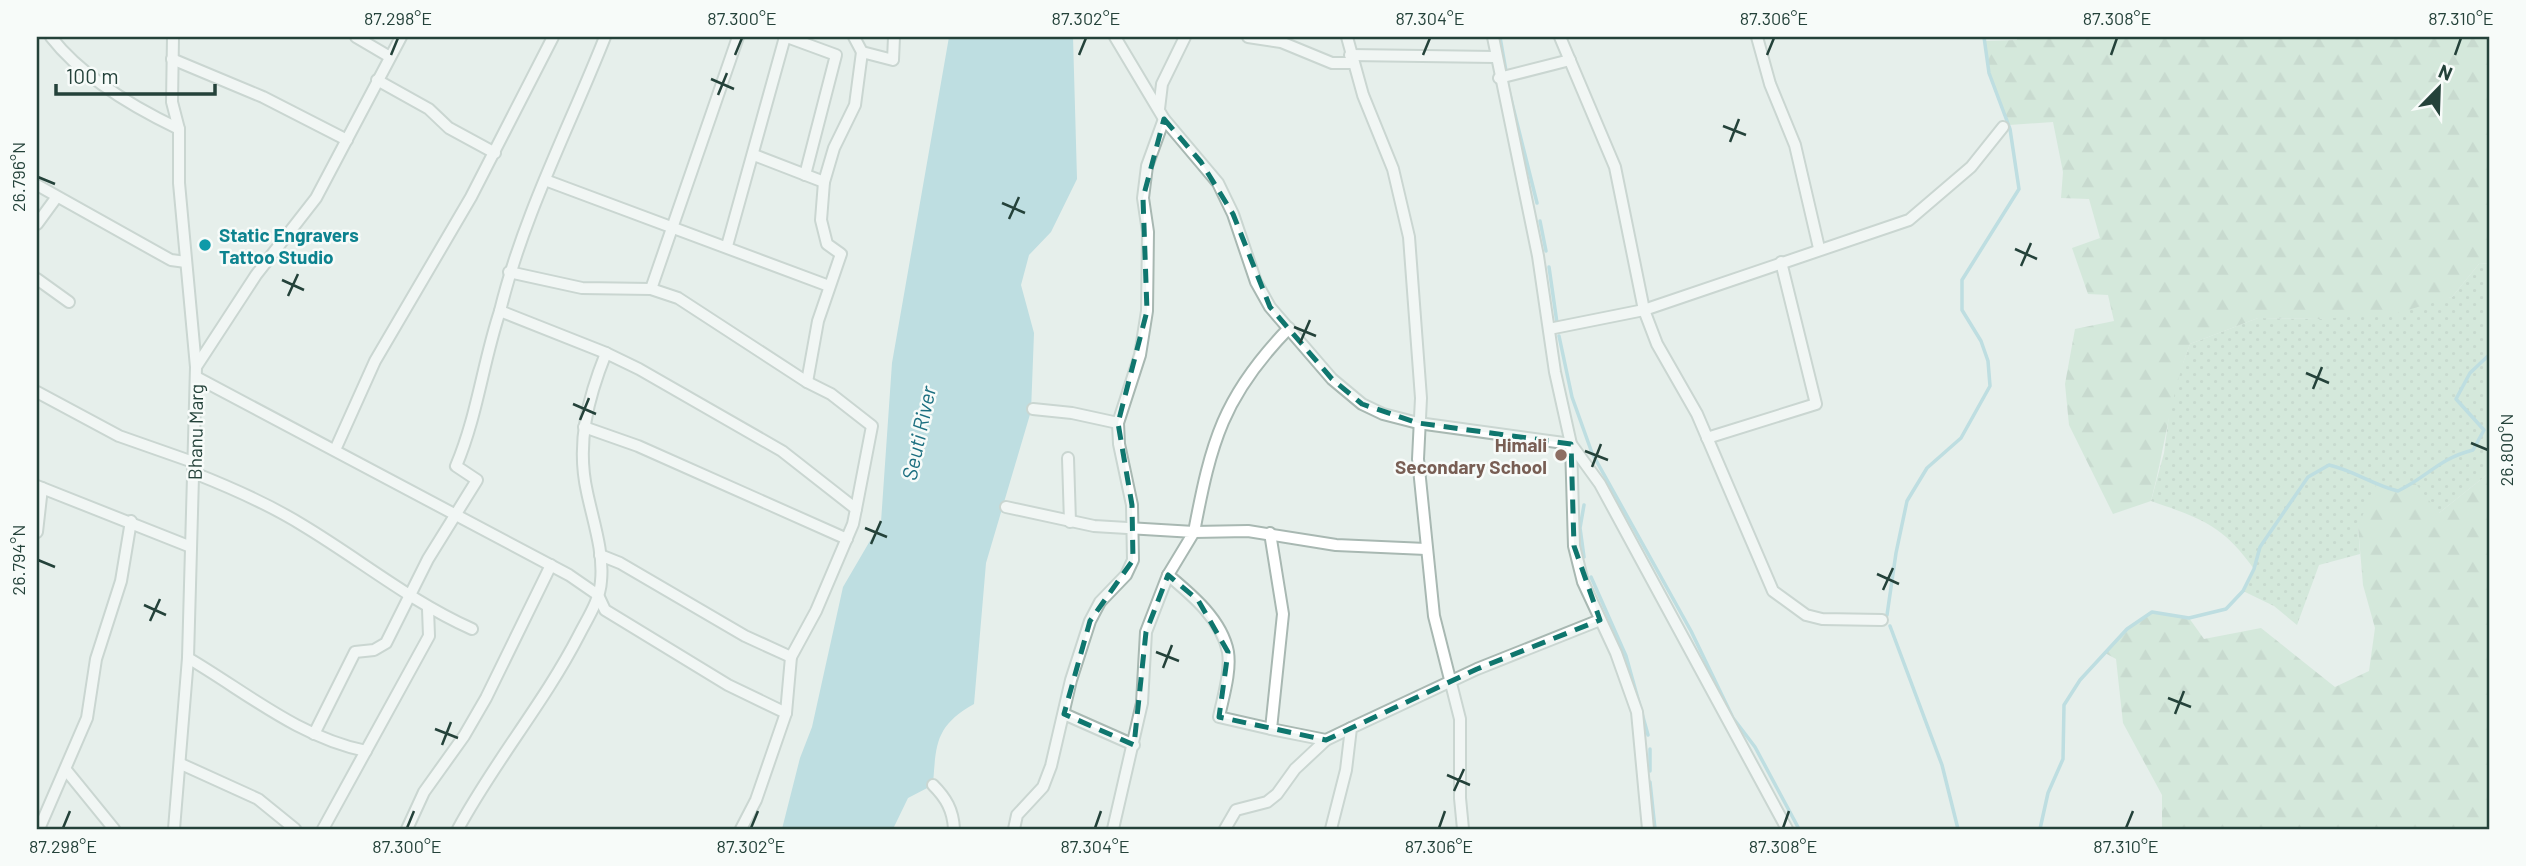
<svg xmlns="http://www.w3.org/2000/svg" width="2526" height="866" viewBox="0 0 2526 866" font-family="Barlow,sans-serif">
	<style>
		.grass { fill: url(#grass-dots) }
		.forest { fill: url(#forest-firs) }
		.water { fill: #8ec9d4 }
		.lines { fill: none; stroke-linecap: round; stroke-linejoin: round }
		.stream { stroke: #8ec9d4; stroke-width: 3.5 }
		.minor-casing { stroke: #a8b8b2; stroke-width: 14 }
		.minor { stroke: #fff; stroke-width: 10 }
		.marked { fill: none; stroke: #0f766e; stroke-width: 5; stroke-dasharray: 14 9; stroke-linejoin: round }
		.ticks { fill: none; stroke: #24423a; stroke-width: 2.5 }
		.culture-dot { fill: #0f9aa8; stroke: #f7fbf9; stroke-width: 2.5 }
		.education-dot { fill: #8d6e63; stroke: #f7fbf9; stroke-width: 2.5 }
		.labels { text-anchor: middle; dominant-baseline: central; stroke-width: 5; stroke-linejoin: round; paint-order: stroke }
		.culture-label { font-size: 19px; font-weight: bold; fill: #0d838f; stroke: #f7fbf9; text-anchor: start }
		.street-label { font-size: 19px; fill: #24423a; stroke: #f7fbf9 }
		.education-label { font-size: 19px; font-weight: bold; fill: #785e54; stroke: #f7fbf9; text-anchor: end }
		.water-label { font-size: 21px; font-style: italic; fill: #1c6f80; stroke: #f7fbf9 }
		.neatline { fill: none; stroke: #24423a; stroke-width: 2.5 }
		.ticks-label { font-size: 18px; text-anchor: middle; fill: #24423a }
	</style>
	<defs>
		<pattern id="grass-dots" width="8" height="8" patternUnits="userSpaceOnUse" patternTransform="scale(1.75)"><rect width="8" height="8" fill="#bfe0c8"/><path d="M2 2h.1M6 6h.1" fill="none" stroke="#a4c1ad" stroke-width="1.8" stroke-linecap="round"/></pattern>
		<pattern id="forest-firs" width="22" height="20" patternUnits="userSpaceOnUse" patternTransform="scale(1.75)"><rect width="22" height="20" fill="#bfe0c8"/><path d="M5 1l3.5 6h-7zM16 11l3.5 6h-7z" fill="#a4c1ad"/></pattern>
	</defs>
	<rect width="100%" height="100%" fill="#e6efeb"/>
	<path class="grass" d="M2489,263V473L2439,513L2358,526L2360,554L2319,565L2297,625L2274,606L2243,591L2254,569C2223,525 2200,518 2151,501L2164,453L2172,393L2190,344L2258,318L2319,319L2452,297L2479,264Z"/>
	<g class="forest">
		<path d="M2017,37H2489V263L2479,264L2452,297L2394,314L2319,319L2258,318L2190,344C2170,396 2165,448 2151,501L2113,514L2069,425L2065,384L2075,329L2114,321L2108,295L2088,294L2072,248L2100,238L2089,199L2061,198L2063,172L2053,122L2009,125L1989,73L1984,41L2017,40Z"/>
		<polygon points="2489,473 2489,829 2162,829 2162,795 2123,723 2116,659 2105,653 2127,629 2152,612 2189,618 2204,639 2261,628 2335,687 2369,671 2375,628 2363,585 2358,526 2376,485 2398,491 2415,483 2439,513"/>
	</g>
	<path class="water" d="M949,37H1073L1077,179L1051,232L1029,255L1021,285L1034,333L1031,411L986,563L974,704C935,726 936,744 933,785L908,798L893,829H782L800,758L812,727L843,587L881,522L892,363Z"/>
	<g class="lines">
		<g class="stream">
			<polyline points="1500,37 1506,71"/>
			<polyline points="1508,87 1537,203"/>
			<polyline points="1540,221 1546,251"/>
			<polyline points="1549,267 1557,323"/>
			<polyline points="1559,336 1572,397 1592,453 1691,631 1733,718 1755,747 1799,829"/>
			<polyline points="1584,557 1580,528 1584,505"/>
			<polyline points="1591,577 1626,656 1648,735"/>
			<polyline points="1887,615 1896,553 1907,501 1927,468 1961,438 1990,386 1988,361 1981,341 1962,310 1962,280 2019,189 2010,129 1989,73 1984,37"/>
			<polyline points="1890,626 1942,765 1958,829"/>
			<polyline points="1650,749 1650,771"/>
			<polyline points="1650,782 1655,829"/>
			<path d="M2040,829L2048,793L2063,759L2064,705L2080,680L2127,629L2152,612L2189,618L2226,609L2243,591L2254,569L2260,547L2308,477L2329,465C2355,471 2373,485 2398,491C2429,476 2438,459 2473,450L2484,430L2456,399L2470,373L2489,355"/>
		</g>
		<defs>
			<g id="minor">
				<path d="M51,37C82,77 133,107 179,129"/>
				<polyline points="173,37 172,102 179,129 179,183 196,367 188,658 174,829"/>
				<polyline points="356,37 390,57"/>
				<path d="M605,37C569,128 523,216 500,311L606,353L639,369L782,451L856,509L853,524L816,611L791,657L786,713L756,800L741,829"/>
				<polyline points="787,37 836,55 805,175"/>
				<polyline points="854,37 862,52"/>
				<polyline points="1115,37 1164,119 1218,183 1233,214 1256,282 1270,307 1332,379 1362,404 1383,414 1418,423 1571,444 1600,484 1787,829"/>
				<polyline points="1248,37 1281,42 1332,63 1353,63"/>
				<polyline points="1347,37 1363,95 1393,169 1409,237 1421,398 1418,459 1434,616 1460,719 1460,798 1463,829"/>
				<polyline points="1493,37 1538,256 1555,372 1571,444 1574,546 1583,582 1616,653 1637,712 1648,829"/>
				<polyline points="1560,37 1615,167 1644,310 1657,344 1697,414 1773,591 1806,615 1822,619 1882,620"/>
				<polyline points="1757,37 1770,84 1795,145 1819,248"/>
				<polyline points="1350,55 1495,57"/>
				<polyline points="172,59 263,97 347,140"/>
				<polyline points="1499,78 1570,60"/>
				<polyline points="377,80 429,109 449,128 495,153"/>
				<polyline points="1159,109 1162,84 1185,37"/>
				<polyline points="754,155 824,182"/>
				<polyline points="545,180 829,286"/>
				<polyline points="37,185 171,260 186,262"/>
				<polyline points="37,224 56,198"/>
				<polyline points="727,246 785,37"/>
				<polyline points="509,272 582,288 651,289 678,298 807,382 831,394 872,426 856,509"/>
				<polyline points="37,279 69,302"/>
				<polyline points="651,289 738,37"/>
				<path d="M1289,328C1223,396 1211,442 1194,532L1248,531L1336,545L1426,549"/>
				<polyline points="1549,329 1644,310 1909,220 1971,167 2003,127"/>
				<polyline points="196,367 256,275 316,198 401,37"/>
				<polyline points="196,377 569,575 598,595 605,610 728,685 786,713"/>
				<polyline points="807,382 818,321 841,254 827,244 821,220 824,182 834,148 855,105 862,52 893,60 894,37"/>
				<polyline points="37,392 119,436 193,462"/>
				<polyline points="1033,409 1072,413 1118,423"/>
				<polyline points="584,427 638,446 847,539"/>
				<polyline points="1707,438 1816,404 1781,262"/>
				<polyline points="335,450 375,361 471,197 553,37"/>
				<polyline points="1068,458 1070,522"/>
				<path d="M194,473C232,488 269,504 304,526C362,561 410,601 472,629"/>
				<polyline points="37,486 191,547"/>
				<polyline points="1006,507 1094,526 1194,532 1168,575 1146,632 1142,703 1113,829"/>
				<polyline points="37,532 42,488"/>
				<polyline points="1270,533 1283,614 1271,729 1326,740"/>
				<polyline points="600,555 620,563 745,636 791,657"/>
				<path d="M1168,575C1192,595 1222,620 1228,652C1231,672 1223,697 1219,717L1271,729"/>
				<path d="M188,658C246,692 298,737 366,751"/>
				<polyline points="1064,714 1134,745"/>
				<path d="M314,734L355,652L374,650L386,643L428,559L477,480L456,466C477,417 483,362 500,311"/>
				<polyline points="181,764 258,799 295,829"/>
				<polyline points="66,770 114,829"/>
				<path d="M933,785C946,798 953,810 954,829"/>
				<polyline points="39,829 87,718 96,659 121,581 131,521"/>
				<polyline points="323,829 429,636 428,609"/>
				<polyline points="407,829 424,792 464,736 486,698 551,565"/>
				<path d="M458,829C494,762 544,703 579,635C587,619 600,600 601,581C604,552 593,521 587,492C576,443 588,398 606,353"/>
				<polyline points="1014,829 1017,815 1043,787 1051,766 1071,680 1090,621 1100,602 1126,575 1133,560 1132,505 1119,444 1118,423 1140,355 1147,311 1148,232 1143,198 1147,166 1164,119"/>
				<polyline points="1225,829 1236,810 1267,802 1277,794 1295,769 1326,740 1351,728"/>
				<polyline points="1331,829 1346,770 1351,728 1477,669 1600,620"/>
			</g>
		</defs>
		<use href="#minor" class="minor-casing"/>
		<use href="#minor" class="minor"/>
	</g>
	<path d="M0 0H2526V866H0ZM1164,119L1201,162L1233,214L1270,307L1332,379L1362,404L1418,423L1571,444L1574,546L1600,620L1477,669L1326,740L1219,717L1228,652L1198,600L1168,575L1146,632L1134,745L1064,714L1090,621L1133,560L1132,505L1118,423L1147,311L1143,198Z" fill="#e6efeb" fill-opacity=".55" fill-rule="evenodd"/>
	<path class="marked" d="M1164,119L1201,162L1233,214L1270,307L1332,379L1362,404L1418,423L1571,444L1574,546L1600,620L1477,669L1326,740L1219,717L1228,652L1198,600L1168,575L1146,632L1134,745L1064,714L1090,621L1133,560L1132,505L1118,423L1147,311L1143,198Z"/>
	<path class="ticks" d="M391,55L398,38M735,55L742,38M1079,55L1086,38M1423,55L1430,38M1767,55L1774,38M2111,55L2117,38M2455,55L2461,38M711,79L734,89M718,95L727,73M1723,126L1746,135M1730,142L1739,119M38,177L55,184M1002,203L1025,213M1009,219L1019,197M2015,249L2037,259M2021,266L2031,243M282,280L304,290M288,296L298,274M1294,327L1316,336M1300,343L1310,320M2306,373L2329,383M2313,389L2322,367M573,404L596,414M580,420L589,398M2471,443L2488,450M1585,451L1608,460M1592,467L1601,444M865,528L887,537M871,544L881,521M38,560L55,567M1877,574L1899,584M1883,590L1893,568M144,605L166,615M150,621L160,599M1156,652L1179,661M1163,668L1172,645M2168,698L2191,707M2175,714L2184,691M435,729L458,738M442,745L451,722M1447,775L1470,785M1454,791L1464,769M63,828L70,811M407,828L414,811M751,828L758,811M1095,828L1101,811M1439,828L1445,811M1783,828L1789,811M2126,828L2133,811"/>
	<circle class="culture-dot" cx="205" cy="245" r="7"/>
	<circle class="education-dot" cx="1561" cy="455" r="7"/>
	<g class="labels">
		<g class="culture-label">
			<text x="219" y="234">Static Engravers<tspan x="219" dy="22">Tattoo Studio</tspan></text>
		</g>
		<g class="street-label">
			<text transform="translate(195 432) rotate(-89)">Bhanu Marg</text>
		</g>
		<g class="education-label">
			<text x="1547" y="444">Himali<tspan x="1547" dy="22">Secondary School</tspan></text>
		</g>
		<g class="water-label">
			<text transform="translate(918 433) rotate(-78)">Seuti River</text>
		</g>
	</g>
	<rect width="2526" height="866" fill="none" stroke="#f7fbf9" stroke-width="77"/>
	<g transform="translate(2439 88) rotate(23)" stroke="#f7fbf9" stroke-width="5" paint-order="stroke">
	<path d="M0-5L12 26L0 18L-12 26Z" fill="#24423a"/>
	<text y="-10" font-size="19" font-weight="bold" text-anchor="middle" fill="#24423a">N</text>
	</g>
	<path d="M56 84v10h159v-10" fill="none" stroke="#24423a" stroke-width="3.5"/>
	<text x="66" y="84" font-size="21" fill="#24423a" stroke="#f7fbf9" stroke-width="5" paint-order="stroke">100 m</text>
	<rect x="38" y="38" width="2450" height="790" class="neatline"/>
	<g class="ticks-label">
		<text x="398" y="25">87.298°E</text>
		<text x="742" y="25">87.300°E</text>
		<text x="1086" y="25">87.302°E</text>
		<text x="1430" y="25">87.304°E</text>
		<text x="1774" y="25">87.306°E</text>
		<text x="2117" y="25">87.308°E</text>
		<text x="2461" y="25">87.310°E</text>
		<text transform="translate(19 177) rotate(-90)" y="6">26.796°N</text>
		<text transform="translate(2507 450) rotate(-90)" y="6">26.800°N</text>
		<text transform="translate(19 560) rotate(-90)" y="6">26.794°N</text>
		<text x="63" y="853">87.298°E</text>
		<text x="407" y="853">87.300°E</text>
		<text x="751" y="853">87.302°E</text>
		<text x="1095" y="853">87.304°E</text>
		<text x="1439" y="853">87.306°E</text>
		<text x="1783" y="853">87.308°E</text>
		<text x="2126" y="853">87.310°E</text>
	</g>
</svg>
